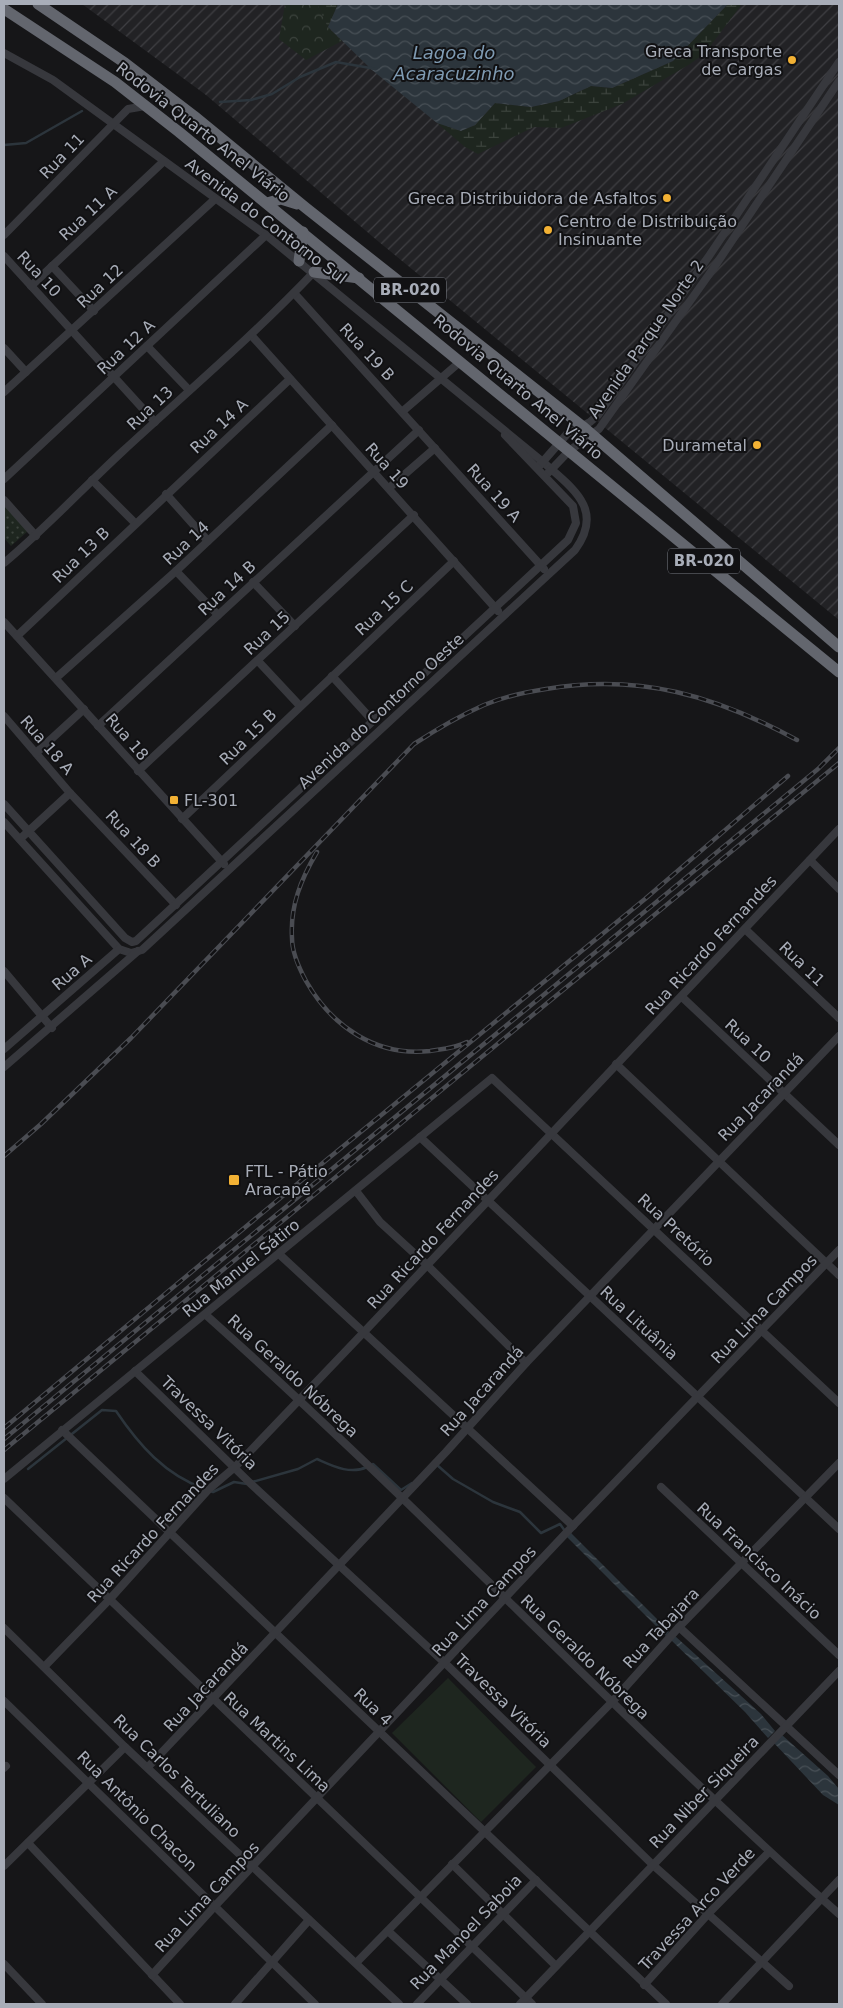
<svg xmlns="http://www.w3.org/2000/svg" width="843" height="2008" viewBox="0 0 843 2008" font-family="'DejaVu Sans',sans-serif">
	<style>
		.industrial { fill: url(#industrial-furrows) }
		.grass { fill: #1e261f }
		.forest { fill: url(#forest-crowns) }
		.wetland { fill: url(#wetland-marsh) }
		.park { fill: url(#park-dots) }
		.water { fill: url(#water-waves) }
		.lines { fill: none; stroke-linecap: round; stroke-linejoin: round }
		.stream { stroke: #2c353c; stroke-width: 2.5 }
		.minor { stroke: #37383d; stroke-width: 8 }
		.highway { stroke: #63666e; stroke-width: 11 }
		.rail-casing { stroke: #4a4c52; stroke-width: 4.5 }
		.rail { stroke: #111113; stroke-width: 2.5; stroke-dasharray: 8; stroke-linecap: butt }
		.poi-dot { fill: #f2b134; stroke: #111113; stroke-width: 2 }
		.labels { text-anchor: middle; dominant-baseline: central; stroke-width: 4; stroke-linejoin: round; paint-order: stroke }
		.shield { fill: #111113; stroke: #7b7e86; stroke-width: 1 }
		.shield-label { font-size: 15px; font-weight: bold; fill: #a8adb8 }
		.poi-label { font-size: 16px; fill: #a8adb8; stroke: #111113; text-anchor: end }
		.street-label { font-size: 16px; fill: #a8adb8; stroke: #111113 }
		.water-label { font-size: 18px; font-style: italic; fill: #7f9bb3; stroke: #111113 }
	</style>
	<defs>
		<pattern id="industrial-furrows" width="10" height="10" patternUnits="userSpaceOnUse" patternTransform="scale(1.25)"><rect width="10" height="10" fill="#222225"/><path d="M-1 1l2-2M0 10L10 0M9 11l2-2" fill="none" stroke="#3f3f43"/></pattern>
		<pattern id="forest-crowns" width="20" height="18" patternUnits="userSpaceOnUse" patternTransform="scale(1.25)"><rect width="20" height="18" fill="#1e261f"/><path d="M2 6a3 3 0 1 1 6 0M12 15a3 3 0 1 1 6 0" fill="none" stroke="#3c433d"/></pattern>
		<pattern id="wetland-marsh" width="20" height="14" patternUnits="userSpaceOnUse" patternTransform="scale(1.25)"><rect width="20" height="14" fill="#1e261f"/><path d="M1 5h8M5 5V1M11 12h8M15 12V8" fill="none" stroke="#3c433d"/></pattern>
		<pattern id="park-dots" width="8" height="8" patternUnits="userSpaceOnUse" patternTransform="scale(1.25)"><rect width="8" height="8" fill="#1e261f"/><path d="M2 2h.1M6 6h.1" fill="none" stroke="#3c433d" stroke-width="1.8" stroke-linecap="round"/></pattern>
		<pattern id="water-waves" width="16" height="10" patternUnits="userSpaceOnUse" patternTransform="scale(1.25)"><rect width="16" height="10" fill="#2c353c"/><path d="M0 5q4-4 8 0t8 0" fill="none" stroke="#485056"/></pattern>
	</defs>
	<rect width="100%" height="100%" fill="#161618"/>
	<polygon class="industrial" points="82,4 839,4 839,620 379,242 206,95"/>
	<polygon class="grass" points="448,1678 536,1767 481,1822 392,1733"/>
	<polygon class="forest" points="285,4 317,4 328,27 342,41 306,60 279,39"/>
	<g class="wetland">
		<polygon points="317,4 338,4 328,27"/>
		<polygon points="728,4 742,4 705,53 690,64 622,104 561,128 534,127 478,154 465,147 437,123 461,131 475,125 495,103 531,107 559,101 591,86 612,88 673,61"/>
	</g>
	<polygon class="park" points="4,504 28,531 11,546 4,538"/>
	<g class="water">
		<polygon points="338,4 728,4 673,61 612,88 591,86 559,101 531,107 495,103 475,125 461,131 437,123 372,70 328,27"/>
		<polygon points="571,1533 667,1629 669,1632 666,1636 567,1537"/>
		<polygon points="675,1636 761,1714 775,1731 768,1738 745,1712 671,1640"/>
		<polygon points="782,1735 828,1776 839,1789 839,1805 823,1795 774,1743"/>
	</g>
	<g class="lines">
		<g class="stream">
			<polyline points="220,102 251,100 272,94 300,77 336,62 376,69"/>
			<polyline points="4,145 26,143 82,111"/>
			<polyline points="372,1465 373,1464 401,1490 412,1483"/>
			<polyline points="437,1465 453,1479 493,1502 520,1512 541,1533 560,1524 565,1531"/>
			<path d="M28,1469L102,1410L116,1411C139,1445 165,1475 205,1489"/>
			<path d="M252,1482L298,1469L317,1459C333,1466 350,1475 367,1467"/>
			<polyline points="210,1491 213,1492 234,1482 247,1484"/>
		</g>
		<g class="minor">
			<path d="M4,53L53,80L266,235L543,462C572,488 605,509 575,550L142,950L131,953L119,949L4,822"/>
			<polyline points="4,235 128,109 145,106"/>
			<polyline points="4,256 155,422"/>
			<polyline points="52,266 94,311"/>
			<polyline points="31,286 164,161"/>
			<polyline points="294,293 544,569"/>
			<polyline points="251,335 498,611"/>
			<polyline points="147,346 189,390"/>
			<polyline points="4,348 26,372"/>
			<polyline points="4,392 215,199"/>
			<polyline points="403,411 461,361"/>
			<polyline points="540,465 567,434 590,422 598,415 709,256 839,62"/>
			<polyline points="548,473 569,451 599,429 715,266 839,81"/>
			<polyline points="4,479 266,235"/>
			<polyline points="92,480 135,523"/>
			<polyline points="389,488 435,448"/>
			<polyline points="166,494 208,541"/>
			<polyline points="4,500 36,536"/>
			<path d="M4,563C46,528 83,488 123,451C187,392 254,335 314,272"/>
			<polyline points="176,571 218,615"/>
			<polyline points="253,582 295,626"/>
			<polyline points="4,622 224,864"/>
			<polyline points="17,636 290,379"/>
			<polyline points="258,661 300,706"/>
			<polyline points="332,676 372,720"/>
			<polyline points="56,678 176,571 332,425"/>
			<polyline points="4,716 70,793 176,905"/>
			<polyline points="98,726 419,430"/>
			<polyline points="36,753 84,709"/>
			<polyline points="138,771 414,515"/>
			<polyline points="4,804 125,938 132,942 136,941 568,540 576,523 573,506 505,435"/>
			<polyline points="182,819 454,561"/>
			<polyline points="20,839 70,793"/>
			<polyline points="810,860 839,889"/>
			<polyline points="745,929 839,1018"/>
			<polyline points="4,971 52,1028"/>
			<polyline points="682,997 839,1145"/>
			<polyline points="4,1049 119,949"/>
			<polyline points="616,1064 839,1275"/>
			<polyline points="4,1067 138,951"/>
			<polyline points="420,1137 839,1529"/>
			<polyline points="356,1191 380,1222 427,1265 526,1363"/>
			<polyline points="279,1254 573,1526"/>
			<path d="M206,1315C423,1509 622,1721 839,1914"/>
			<polyline points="135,1371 250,1483 445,1663 653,1865 789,1986"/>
			<polyline points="62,1430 666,2004"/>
			<polyline points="4,1479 492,1078 839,1403"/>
			<polyline points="661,1487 839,1655"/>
			<polyline points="4,1498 532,2004"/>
			<polyline points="679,1627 839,1775"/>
			<polyline points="4,1628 125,1747 399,2004"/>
			<polyline points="44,1667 109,1600 208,1490 235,1467 364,1332 839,829"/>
			<polyline points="4,1701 315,2004"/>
			<polyline points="148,1767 446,1452 526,1363 839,1036"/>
			<polyline points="4,1768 6,1766"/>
			<polyline points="28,1843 180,2004"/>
			<polyline points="452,1864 556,1966"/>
			<polyline points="4,1866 125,1747"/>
			<polyline points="388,1931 467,2004"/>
			<polyline points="356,1963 612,1702 679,1627 839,1463"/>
			<polyline points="4,1964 42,2004"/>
			<polyline points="152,1975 214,1907 567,1532 839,1250"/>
			<polyline points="644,1985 708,1914 769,1852"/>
			<polyline points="235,2004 309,1920"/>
			<polyline points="417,2004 536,1880"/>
			<polyline points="520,2004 839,1671"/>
			<polyline points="722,2004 839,1880"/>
		</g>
		<g class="highway">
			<polyline points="38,4 125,63 194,116 306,208 582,426 839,647"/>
			<polyline points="4,9 115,82 179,132 839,672"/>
			<polyline points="267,203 281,199 297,204"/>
			<polyline points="299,261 303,232"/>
			<polyline points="314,272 359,278"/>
		</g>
		<defs>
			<g id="rail">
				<path d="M317,852C301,879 290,906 292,938C292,953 299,968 306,981C332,1027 377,1057 430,1051C443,1049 456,1048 467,1042"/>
				<path d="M4,1156L41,1124L131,1038L414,744C437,729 459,716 484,705C503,697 526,692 546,689C640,673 716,696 797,740"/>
				<polyline points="4,1428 302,1180 645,899 788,776"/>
				<polyline points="4,1439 818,769 839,748"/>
				<polyline points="4,1450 839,763"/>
			</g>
		</defs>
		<use href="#rail" class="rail-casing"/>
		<use href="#rail" class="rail"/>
	</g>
	<g class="poi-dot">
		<circle cx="792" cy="60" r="5"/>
		<circle cx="667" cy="198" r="5"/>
		<circle cx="548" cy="230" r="5"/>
		<circle cx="757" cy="445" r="5"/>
		<rect x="169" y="795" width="10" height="10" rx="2.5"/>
		<rect x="228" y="1174" width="12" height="12" rx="2.5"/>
	</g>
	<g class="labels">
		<g class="shield">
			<rect x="374" y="277.5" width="72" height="25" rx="4"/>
			<rect x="668" y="548.5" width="72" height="25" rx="4"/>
		</g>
		<g class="shield-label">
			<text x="410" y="290">BR-020</text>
			<text x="704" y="561">BR-020</text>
		</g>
		<g class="poi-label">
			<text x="782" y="51">Greca Transporte<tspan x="782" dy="18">de Cargas</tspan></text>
			<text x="657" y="198">Greca Distribuidora de Asfaltos</text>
			<text x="558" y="221" text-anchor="start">Centro de Distribuição<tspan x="558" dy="18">Insinuante</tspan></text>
			<text x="747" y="445">Durametal</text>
			<text x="184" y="800" text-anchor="start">FL-301</text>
			<text x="245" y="1171" text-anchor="start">FTL - Pátio<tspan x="245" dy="18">Aracapé</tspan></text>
		</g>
		<g class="street-label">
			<text transform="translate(203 132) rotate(38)">Rodovia Quarto Anel Viário</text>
			<text transform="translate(62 156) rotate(-46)">Rua 11</text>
			<text transform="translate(88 213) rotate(-43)">Rua 11 A</text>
			<text transform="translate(266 221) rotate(37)">Avenida do Contorno Sul</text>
			<text transform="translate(39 274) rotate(47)">Rua 10</text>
			<text transform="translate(100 286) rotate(-43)">Rua 12</text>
			<text transform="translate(646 339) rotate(-55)">Avenida Parque Norte 2</text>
			<text transform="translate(126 347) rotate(-43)">Rua 12 A</text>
			<text transform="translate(367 352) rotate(47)">Rua 19 B</text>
			<text transform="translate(518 387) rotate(40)">Rodovia Quarto Anel Viário</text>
			<text transform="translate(150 408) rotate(-43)">Rua 13</text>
			<text transform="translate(219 426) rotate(-43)">Rua 14 A</text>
			<text transform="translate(387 466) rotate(48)">Rua 19</text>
			<text transform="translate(494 493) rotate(48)">Rua 19 A</text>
			<text transform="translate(186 543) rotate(-43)">Rua 14</text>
			<text transform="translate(81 555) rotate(-44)">Rua 13 B</text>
			<text transform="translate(227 588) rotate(-43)">Rua 14 B</text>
			<text transform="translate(384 608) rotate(-43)">Rua 15 C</text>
			<text transform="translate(267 633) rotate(-43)">Rua 15</text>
			<text transform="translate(381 711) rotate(-43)">Avenida do Contorno Oeste</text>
			<text transform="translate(127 737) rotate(49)">Rua 18</text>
			<text transform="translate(248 737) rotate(-44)">Rua 15 B</text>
			<text transform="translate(47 745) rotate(49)">Rua 18 A</text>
			<text transform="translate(133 839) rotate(47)">Rua 18 B</text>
			<text transform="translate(711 945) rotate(-47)">Rua Ricardo Fernandes</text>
			<text transform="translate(802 964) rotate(44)">Rua 11</text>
			<text transform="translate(72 972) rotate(-41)">Rua A</text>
			<text transform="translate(748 1041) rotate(43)">Rua 10</text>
			<text transform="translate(761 1097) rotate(-46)">Rua Jacarandá</text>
			<text transform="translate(676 1230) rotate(43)">Rua Pretório</text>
			<text transform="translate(433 1239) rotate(-47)">Rua Ricardo Fernandes</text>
			<text transform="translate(241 1268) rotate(-39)">Rua Manuel Sátiro</text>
			<text transform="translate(764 1309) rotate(-46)">Rua Lima Campos</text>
			<text transform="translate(639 1323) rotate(43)">Rua Lituânia</text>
			<text transform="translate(293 1376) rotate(43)">Rua Geraldo Nóbrega</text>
			<text transform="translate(482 1391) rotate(-48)">Rua Jacarandá</text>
			<text transform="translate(209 1423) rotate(44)">Travessa Vitória</text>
			<text transform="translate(153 1533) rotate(-47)">Rua Ricardo Fernandes</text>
			<text transform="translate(759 1561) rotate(43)">Rua Francisco Inácio</text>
			<text transform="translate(484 1601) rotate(-47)">Rua Lima Campos</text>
			<text transform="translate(661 1628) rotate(-47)">Rua Tabajara</text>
			<text transform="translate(585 1657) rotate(44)">Rua Geraldo Nóbrega</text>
			<text transform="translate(206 1687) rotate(-47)">Rua Jacarandá</text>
			<text transform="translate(503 1701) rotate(44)">Travessa Vitória</text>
			<text transform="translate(373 1707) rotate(44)">Rua 4</text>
			<text transform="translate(277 1742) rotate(43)">Rua Martins Lima</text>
			<text transform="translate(177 1776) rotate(44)">Rua Carlos Tertuliano</text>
			<text transform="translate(704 1792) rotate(-46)">Rua Niber Siqueira</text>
			<text transform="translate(137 1811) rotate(45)">Rua Antônio Chacon</text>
			<text transform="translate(207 1897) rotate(-47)">Rua Lima Campos</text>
			<text transform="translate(697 1909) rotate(-47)">Travessa Arco Verde</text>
			<text transform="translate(466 1932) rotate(-46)">Rua Manoel Saboia</text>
		</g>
		<g class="water-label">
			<text x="454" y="52">Lagoa do<tspan x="454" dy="21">Acaracuzinho</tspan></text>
		</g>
	</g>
	<rect width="843" height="2008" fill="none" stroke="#a8adb8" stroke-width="10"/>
</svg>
